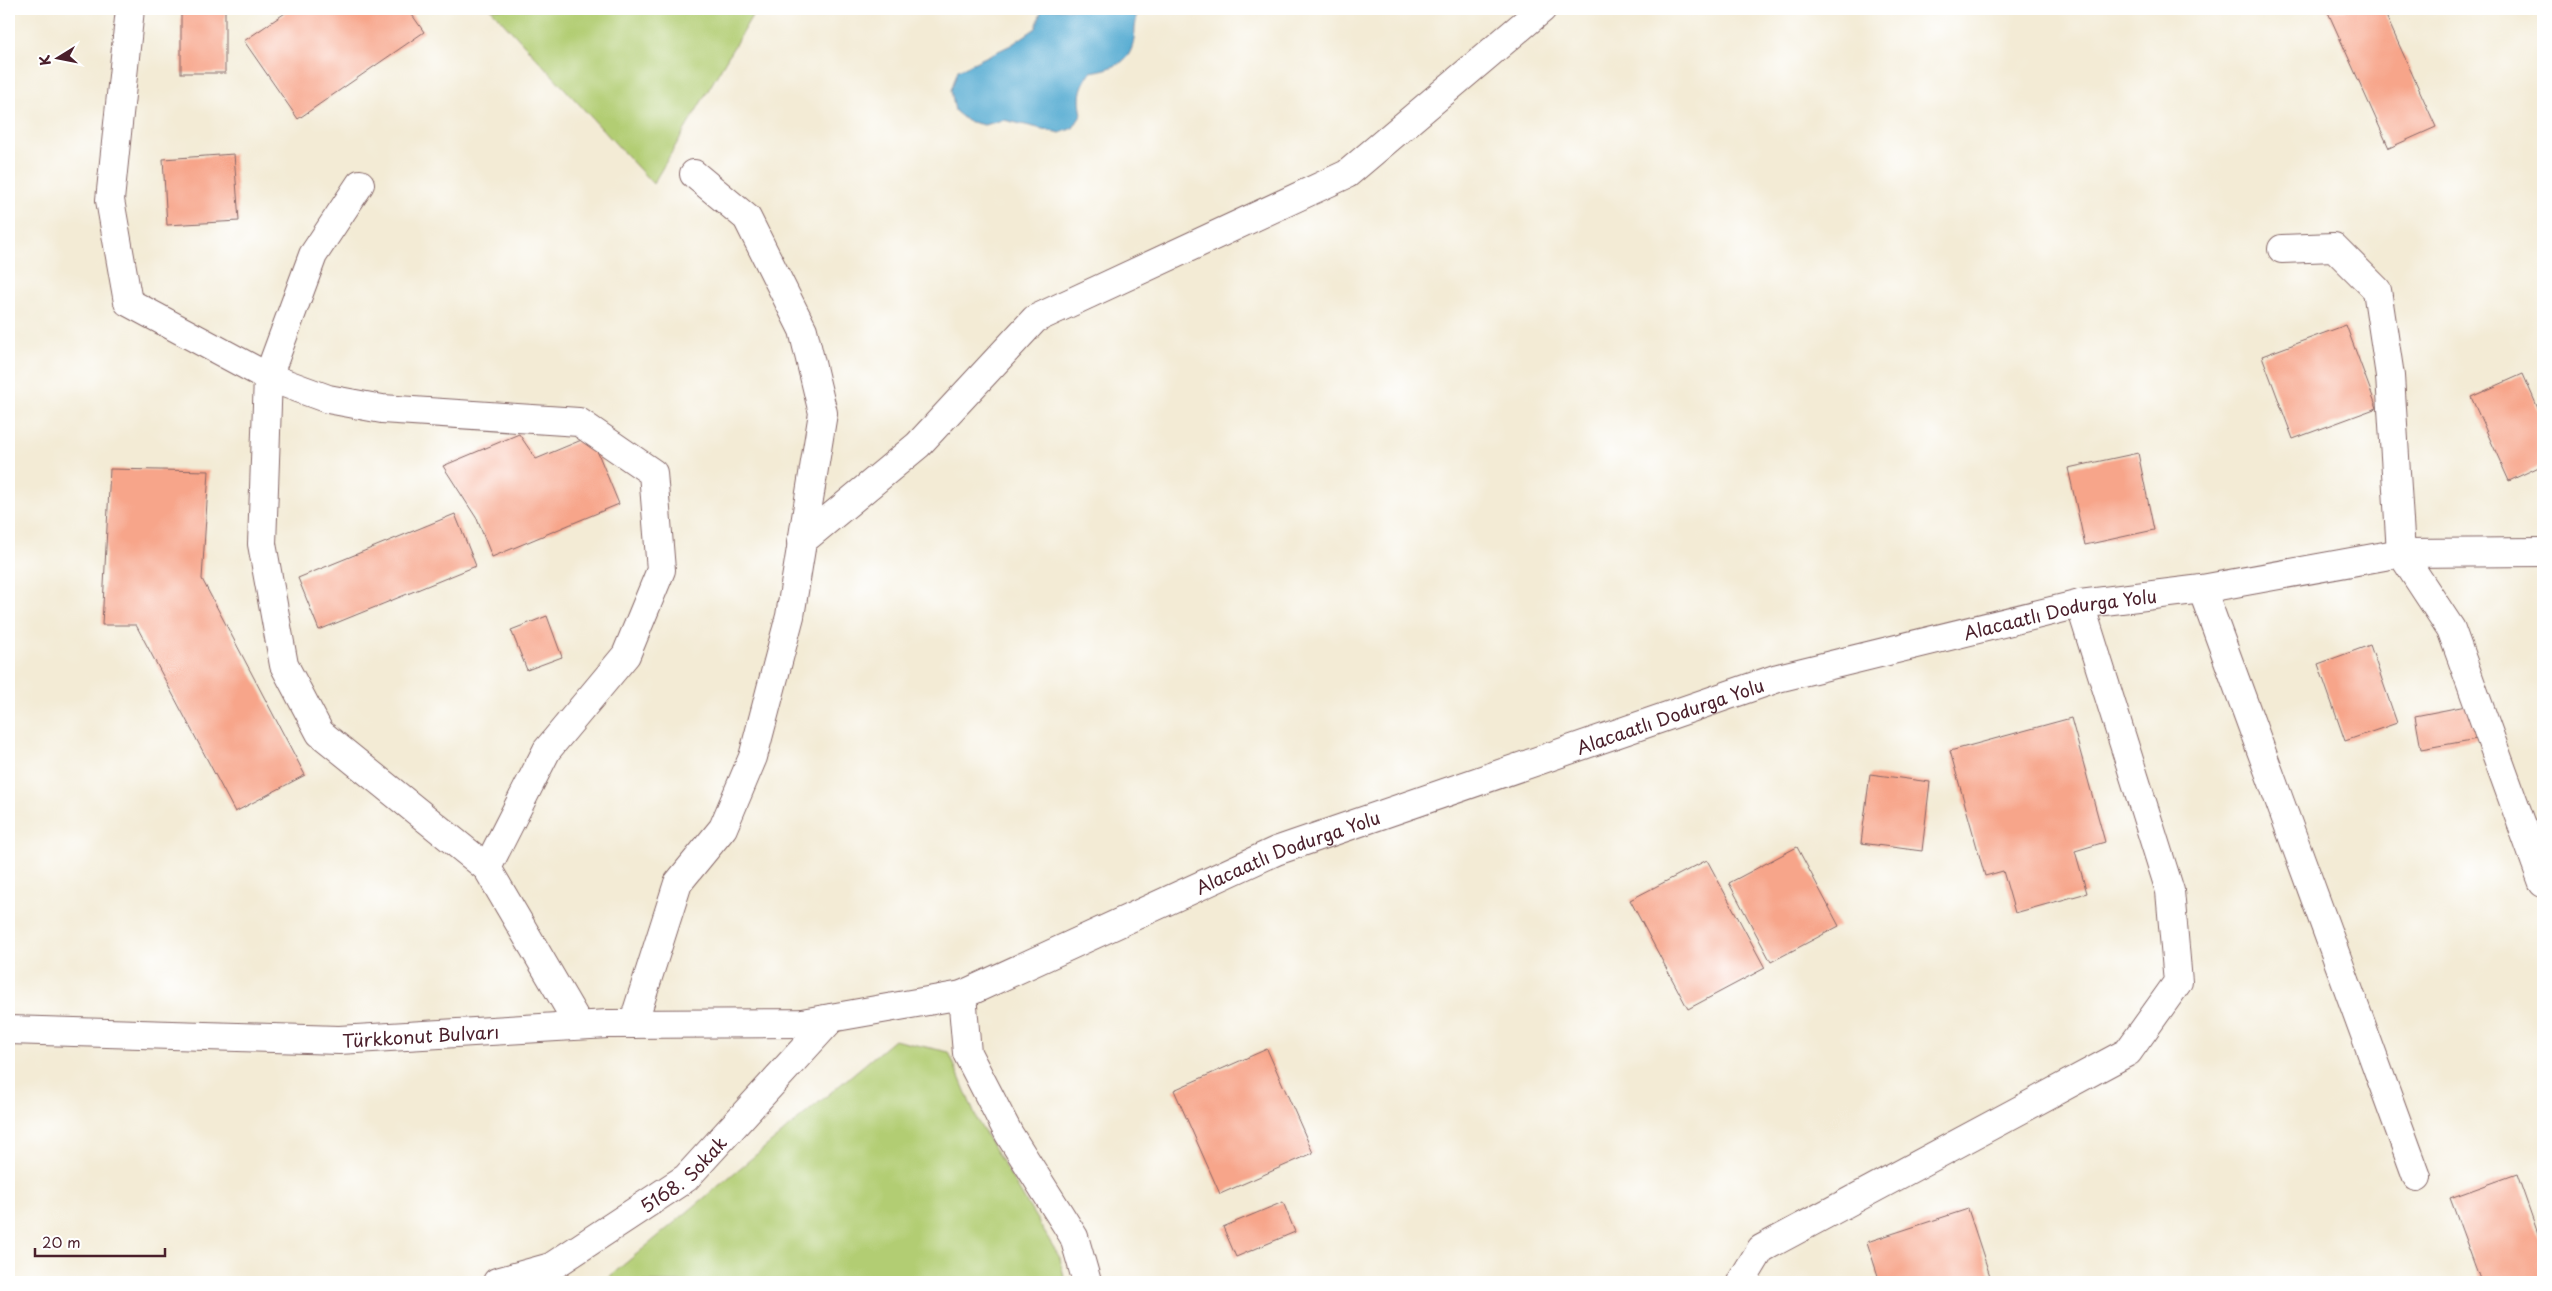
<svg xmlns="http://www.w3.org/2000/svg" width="2552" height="1291" viewBox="0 0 2552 1291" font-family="'Playpen Sans',sans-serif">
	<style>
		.green { fill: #b2cd73; stroke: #7e764f }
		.water { fill: #55abd1; stroke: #50657e }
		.building { fill: #f7a58a }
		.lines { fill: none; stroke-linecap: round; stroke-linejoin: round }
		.minor-casing { stroke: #856666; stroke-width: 30 }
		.tertiary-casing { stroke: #856666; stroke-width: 30 }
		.minor { stroke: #fff; stroke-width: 28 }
		.tertiary { stroke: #fff; stroke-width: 28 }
		.labels { text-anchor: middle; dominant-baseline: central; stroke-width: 4; stroke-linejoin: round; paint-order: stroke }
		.street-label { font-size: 18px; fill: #4a1f2b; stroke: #fff }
	</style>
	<rect width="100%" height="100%" fill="#fff"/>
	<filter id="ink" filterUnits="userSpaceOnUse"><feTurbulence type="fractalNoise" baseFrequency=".02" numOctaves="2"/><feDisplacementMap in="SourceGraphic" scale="10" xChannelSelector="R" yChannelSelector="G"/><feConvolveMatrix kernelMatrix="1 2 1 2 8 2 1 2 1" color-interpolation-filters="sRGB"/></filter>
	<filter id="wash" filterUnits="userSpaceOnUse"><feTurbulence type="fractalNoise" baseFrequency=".0096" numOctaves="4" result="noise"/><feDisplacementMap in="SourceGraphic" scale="20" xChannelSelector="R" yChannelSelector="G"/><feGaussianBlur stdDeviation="1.12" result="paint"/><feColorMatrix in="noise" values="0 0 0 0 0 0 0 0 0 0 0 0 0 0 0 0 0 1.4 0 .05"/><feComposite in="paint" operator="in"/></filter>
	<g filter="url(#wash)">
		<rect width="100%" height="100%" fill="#f3ebd5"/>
		<g class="green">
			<polygon points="491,9 756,9 653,184"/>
			<polygon points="894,1040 949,1052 977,1120 1060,1258 1065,1282 603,1282"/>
		</g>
		<path class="water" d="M1042,9H1135C1137,15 1136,22 1135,28C1134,61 1120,67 1091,72C1080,86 1078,97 1082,114L1073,128L1060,133L1004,120L984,125L967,121L955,111L951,90L958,70L1011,45L1036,28Z"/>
		<g id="blocks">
			<g class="building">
				<rect x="181" y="9" width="44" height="64"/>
				<polygon points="291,9 408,9 424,32 298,119 244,41"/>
				<polygon points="2383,9 2436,127 2389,148 2327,10"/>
				<polygon points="234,154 239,221 167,225 163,159"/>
				<polygon points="2346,325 2377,408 2293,439 2262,356"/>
				<polygon points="2523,374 2543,420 2543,465 2509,481 2471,397"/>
				<polygon points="519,434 536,459 591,436 619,504 492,557 477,519 443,466"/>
				<polygon points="2138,453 2154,530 2085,545 2068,468"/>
				<polygon points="110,469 209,471 202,579 305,775 235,812 136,625 102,625"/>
				<polygon points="455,514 476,566 319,630 298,578"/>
				<polygon points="547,616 562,657 527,670 511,630"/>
				<polygon points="2370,645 2397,723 2345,741 2318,664"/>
				<polygon points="2471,705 2477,739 2421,749 2415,716"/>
				<polygon points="2071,718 2105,842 2075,851 2087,893 2015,913 2003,871 1985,876 1950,751"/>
				<polygon points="1870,774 1930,782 1922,851 1861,843"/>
				<polygon points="1797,847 1839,926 1771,962 1729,883"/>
				<polygon points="1707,860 1765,968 1688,1009 1630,900"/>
				<polygon points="1267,1049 1313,1153 1220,1194 1174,1090"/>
				<polygon points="2517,1174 2543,1248 2543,1282 2481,1282 2450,1198"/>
				<polygon points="1283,1202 1295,1232 1236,1257 1223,1227"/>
				<polygon points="1968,1209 1992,1282 1880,1282 1867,1242"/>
			</g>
		</g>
	</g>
	<g filter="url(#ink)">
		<use href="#blocks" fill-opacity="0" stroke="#856666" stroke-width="1"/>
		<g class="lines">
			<defs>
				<g id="minor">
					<polyline points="130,9 110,200 128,302 268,377 328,399 382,409 579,422 653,473 661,570 626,655 547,750 487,868"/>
					<polyline points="360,184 313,255 268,377 262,544 284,665 320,733 487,868 579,1025"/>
					<polyline points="2282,249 2334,247 2377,290 2390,376 2401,553 2451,629 2543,883"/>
					<polyline points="801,542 918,445 1035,319 1347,174 1542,9"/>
					<polyline points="2202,589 2417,1177"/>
					<polyline points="962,995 967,1053 1009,1134 1074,1237 1087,1282"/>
					<polyline points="633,1024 678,883 723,828 753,757 790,616 823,413 803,330 747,218 694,174"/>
					<path id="s1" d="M497,1282L551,1267L686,1178L832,1018"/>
					<polyline points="1741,1282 1761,1249 2128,1052 2178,982 2170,891 2080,604"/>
				</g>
				<g id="tertiary">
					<path id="s2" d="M9,1030L339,1040L608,1024L802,1023L962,995L1276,851L1778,678L2080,604L2202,589L2401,553L2543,552"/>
				</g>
			</defs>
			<use href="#minor" class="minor-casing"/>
			<use href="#tertiary" class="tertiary-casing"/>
			<use href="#minor" class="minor"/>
			<use href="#tertiary" class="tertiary"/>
		</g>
	</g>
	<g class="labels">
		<g class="street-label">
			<text stroke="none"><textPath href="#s2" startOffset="2122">Alacaatlı Dodurga Yolu</textPath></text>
			<text stroke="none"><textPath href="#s2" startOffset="1718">Alacaatlı Dodurga Yolu</textPath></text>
			<text stroke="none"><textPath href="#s2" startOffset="1312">Alacaatlı Dodurga Yolu</textPath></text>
			<text stroke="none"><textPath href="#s2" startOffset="412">Türkkonut Bulvarı</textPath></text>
			<text stroke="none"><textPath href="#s1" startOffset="218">5168. Sokak</textPath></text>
		</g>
	</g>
	<rect width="2552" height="1291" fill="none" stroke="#fff" stroke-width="30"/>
	<g transform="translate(58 58) rotate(260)" stroke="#ffffff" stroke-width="4" paint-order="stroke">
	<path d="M0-4L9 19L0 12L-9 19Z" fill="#4a1f2b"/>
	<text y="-8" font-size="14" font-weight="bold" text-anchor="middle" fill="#4a1f2b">K</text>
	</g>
	<path d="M35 1248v8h130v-8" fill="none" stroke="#4a1f2b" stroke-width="2.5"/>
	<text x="42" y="1248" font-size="15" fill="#4a1f2b" stroke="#ffffff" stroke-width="4" paint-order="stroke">20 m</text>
</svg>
